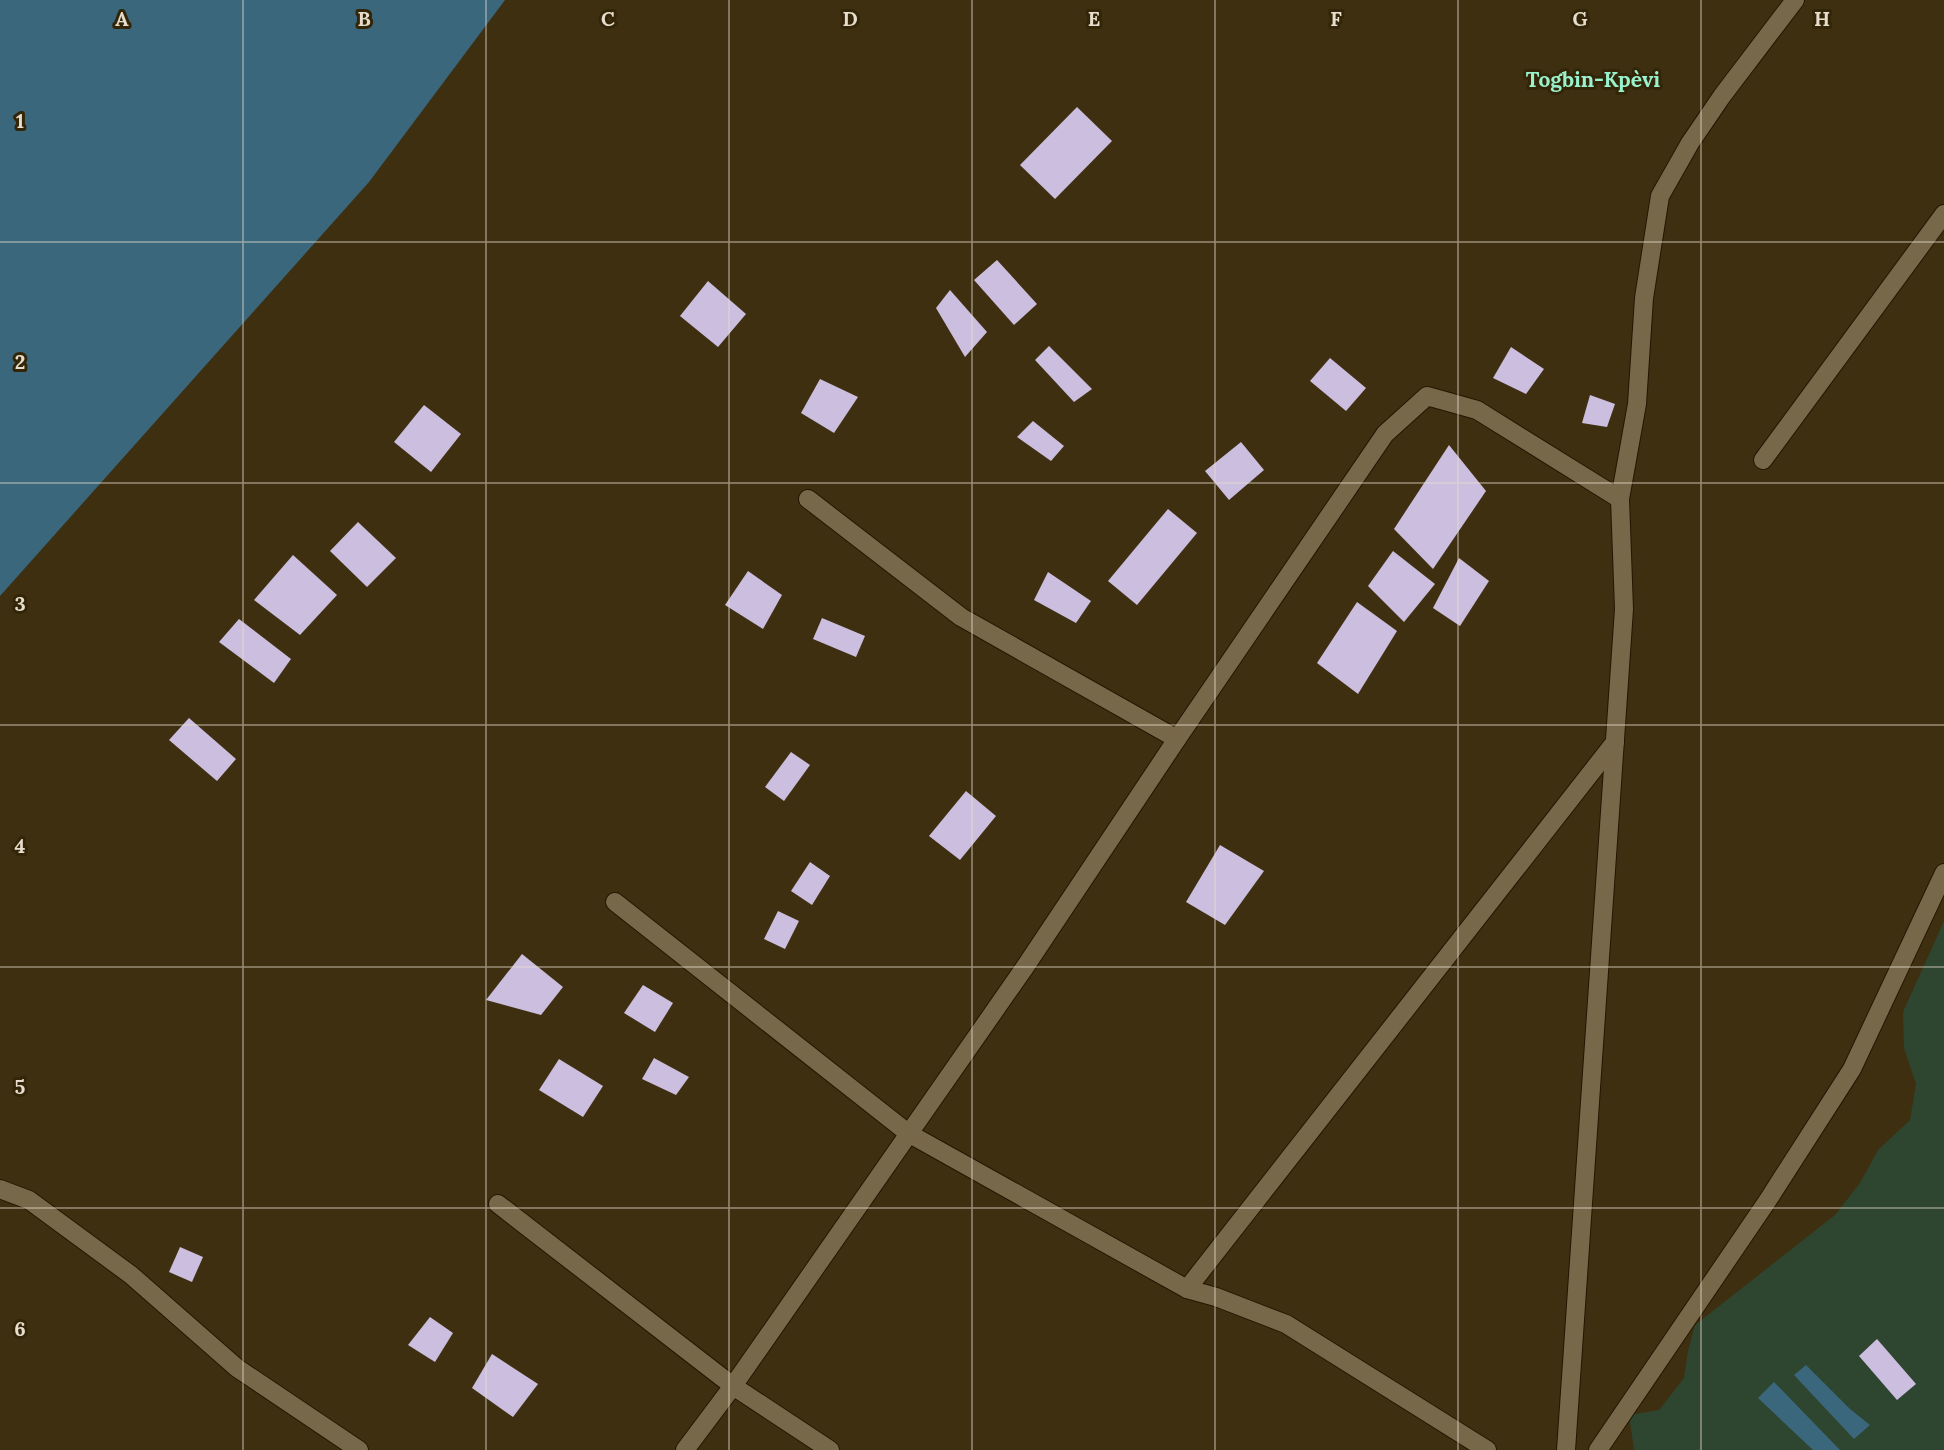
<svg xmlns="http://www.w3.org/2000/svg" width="1944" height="1450" viewBox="0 0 1944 1450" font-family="Lora,serif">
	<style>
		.green { fill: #2e4530 }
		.water { fill: #3b677c }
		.building { fill: #ccbedf }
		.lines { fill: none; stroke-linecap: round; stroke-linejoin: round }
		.minor-casing { stroke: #241700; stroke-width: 20 }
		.minor { stroke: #78684a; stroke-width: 18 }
		.grid { fill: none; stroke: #e6ddcc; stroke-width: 1.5; stroke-opacity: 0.55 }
		.labels { text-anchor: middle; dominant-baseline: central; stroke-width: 6; stroke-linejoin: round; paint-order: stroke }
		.quarter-label { font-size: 21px; font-weight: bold; fill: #9af2cd; stroke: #332507 }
		.grid-label { font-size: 20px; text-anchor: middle; font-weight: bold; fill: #e6ddcc; stroke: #332507; stroke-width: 6; stroke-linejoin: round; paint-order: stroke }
	</style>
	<rect width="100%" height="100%" fill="#3e2f11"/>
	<polygon class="green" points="1944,921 1944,1450 1634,1450 1629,1415 1659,1410 1684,1378 1688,1351 1695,1325 1835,1215 1860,1183 1878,1150 1910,1120 1916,1084 1904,1048 1903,1012"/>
	<g class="water">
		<polygon points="0,0 505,0 369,182 0,596"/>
		<polygon points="1806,1365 1850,1409 1870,1425 1854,1439 1794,1375"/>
		<polygon points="1774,1382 1840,1450 1813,1450 1758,1398"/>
	</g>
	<g class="building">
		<polygon points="1077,107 1112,141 1055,199 1020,165"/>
		<polygon points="997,260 1037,304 1014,325 974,280"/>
		<polygon points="708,281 746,314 718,347 680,316"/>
		<polygon points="950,290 987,332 965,357 936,308"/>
		<polygon points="1049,346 1092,389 1074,402 1035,360"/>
		<polygon points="1511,347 1544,369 1526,394 1493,378"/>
		<polygon points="1330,358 1366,388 1346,411 1310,381"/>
		<polygon points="820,379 858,397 834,433 801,413"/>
		<polygon points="1590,395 1615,404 1607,427 1582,423"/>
		<polygon points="424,405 461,434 431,472 394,442"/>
		<polygon points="1033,421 1064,446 1051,461 1017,437"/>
		<polygon points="1241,442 1264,470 1229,500 1205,471"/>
		<polygon points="1449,445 1486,491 1433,569 1394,529"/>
		<polygon points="1168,509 1197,533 1137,605 1108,581"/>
		<polygon points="358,522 396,558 367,587 330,551"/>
		<polygon points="1393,551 1435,584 1404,622 1368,586"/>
		<polygon points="293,555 337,595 300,635 254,600"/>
		<polygon points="1459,558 1489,581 1460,626 1433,608"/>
		<polygon points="748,571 782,595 763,629 725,605"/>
		<polygon points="1048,572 1091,601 1076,623 1034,600"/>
		<polygon points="1357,602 1397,631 1358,694 1317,663"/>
		<polygon points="822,618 865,636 856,657 813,639"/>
		<polygon points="239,619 291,659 274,683 219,642"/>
		<polygon points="189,718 236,759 217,781 169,740"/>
		<polygon points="791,752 810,765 784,801 765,787"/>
		<polygon points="966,791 996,816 960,860 929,836"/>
		<polygon points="1220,845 1264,871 1225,925 1186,902"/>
		<polygon points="810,862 830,876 812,905 791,891"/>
		<polygon points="778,911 799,921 785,949 764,939"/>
		<polygon points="522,954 563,987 541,1015 486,1000"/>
		<polygon points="643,985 673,1003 655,1032 624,1013"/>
		<polygon points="654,1058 689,1077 676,1095 642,1079"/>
		<polygon points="559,1059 603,1086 583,1117 539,1090"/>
		<polygon points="180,1247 203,1257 192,1282 169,1272"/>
		<polygon points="430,1317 453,1333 435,1362 408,1345"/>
		<polygon points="1877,1339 1916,1384 1897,1400 1859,1356"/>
		<polygon points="492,1354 538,1384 513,1417 472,1388"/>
	</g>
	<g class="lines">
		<defs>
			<g id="minor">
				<polyline points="1763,460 1944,214"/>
				<polyline points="808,499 961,617 1177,739"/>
				<polyline points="615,902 908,1133 1187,1289 1216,1297 1286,1324 1487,1450"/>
				<polyline points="0,1189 29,1200 131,1275 237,1368 359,1450"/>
				<polyline points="498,1204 733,1386 830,1450"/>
				<polyline points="1187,1289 1615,742"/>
				<polyline points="685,1450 733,1386 1025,967 1177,739 1385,434 1427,396 1477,410 1620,499"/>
				<polyline points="1566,1450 1624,609 1620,499 1637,404 1644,298 1660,196 1690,143 1722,96 1795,0"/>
				<polyline points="1598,1450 1768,1200 1852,1069 1944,873"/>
			</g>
		</defs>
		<use href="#minor" class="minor-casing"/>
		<use href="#minor" class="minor"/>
	</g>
	<path class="grid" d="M243,0V1450M486,0V1450M729,0V1450M972,0V1450M1215,0V1450M1458,0V1450M1701,0V1450M0,242H1944M0,483H1944M0,725H1944M0,967H1944M0,1208H1944"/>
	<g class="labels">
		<g class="quarter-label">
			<text x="1593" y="79">Togbin-Kpèvi</text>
		</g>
	</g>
	<g class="grid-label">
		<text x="122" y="26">A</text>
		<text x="364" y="26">B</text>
		<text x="608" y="26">C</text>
		<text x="850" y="26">D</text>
		<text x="1094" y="26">E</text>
		<text x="1336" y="26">F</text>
		<text x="1580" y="26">G</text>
		<text x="1822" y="26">H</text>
		<text x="20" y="128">1</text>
		<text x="20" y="369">2</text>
		<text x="20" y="611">3</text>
		<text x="20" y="853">4</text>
		<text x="20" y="1094">5</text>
		<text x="20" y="1336">6</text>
	</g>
</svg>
